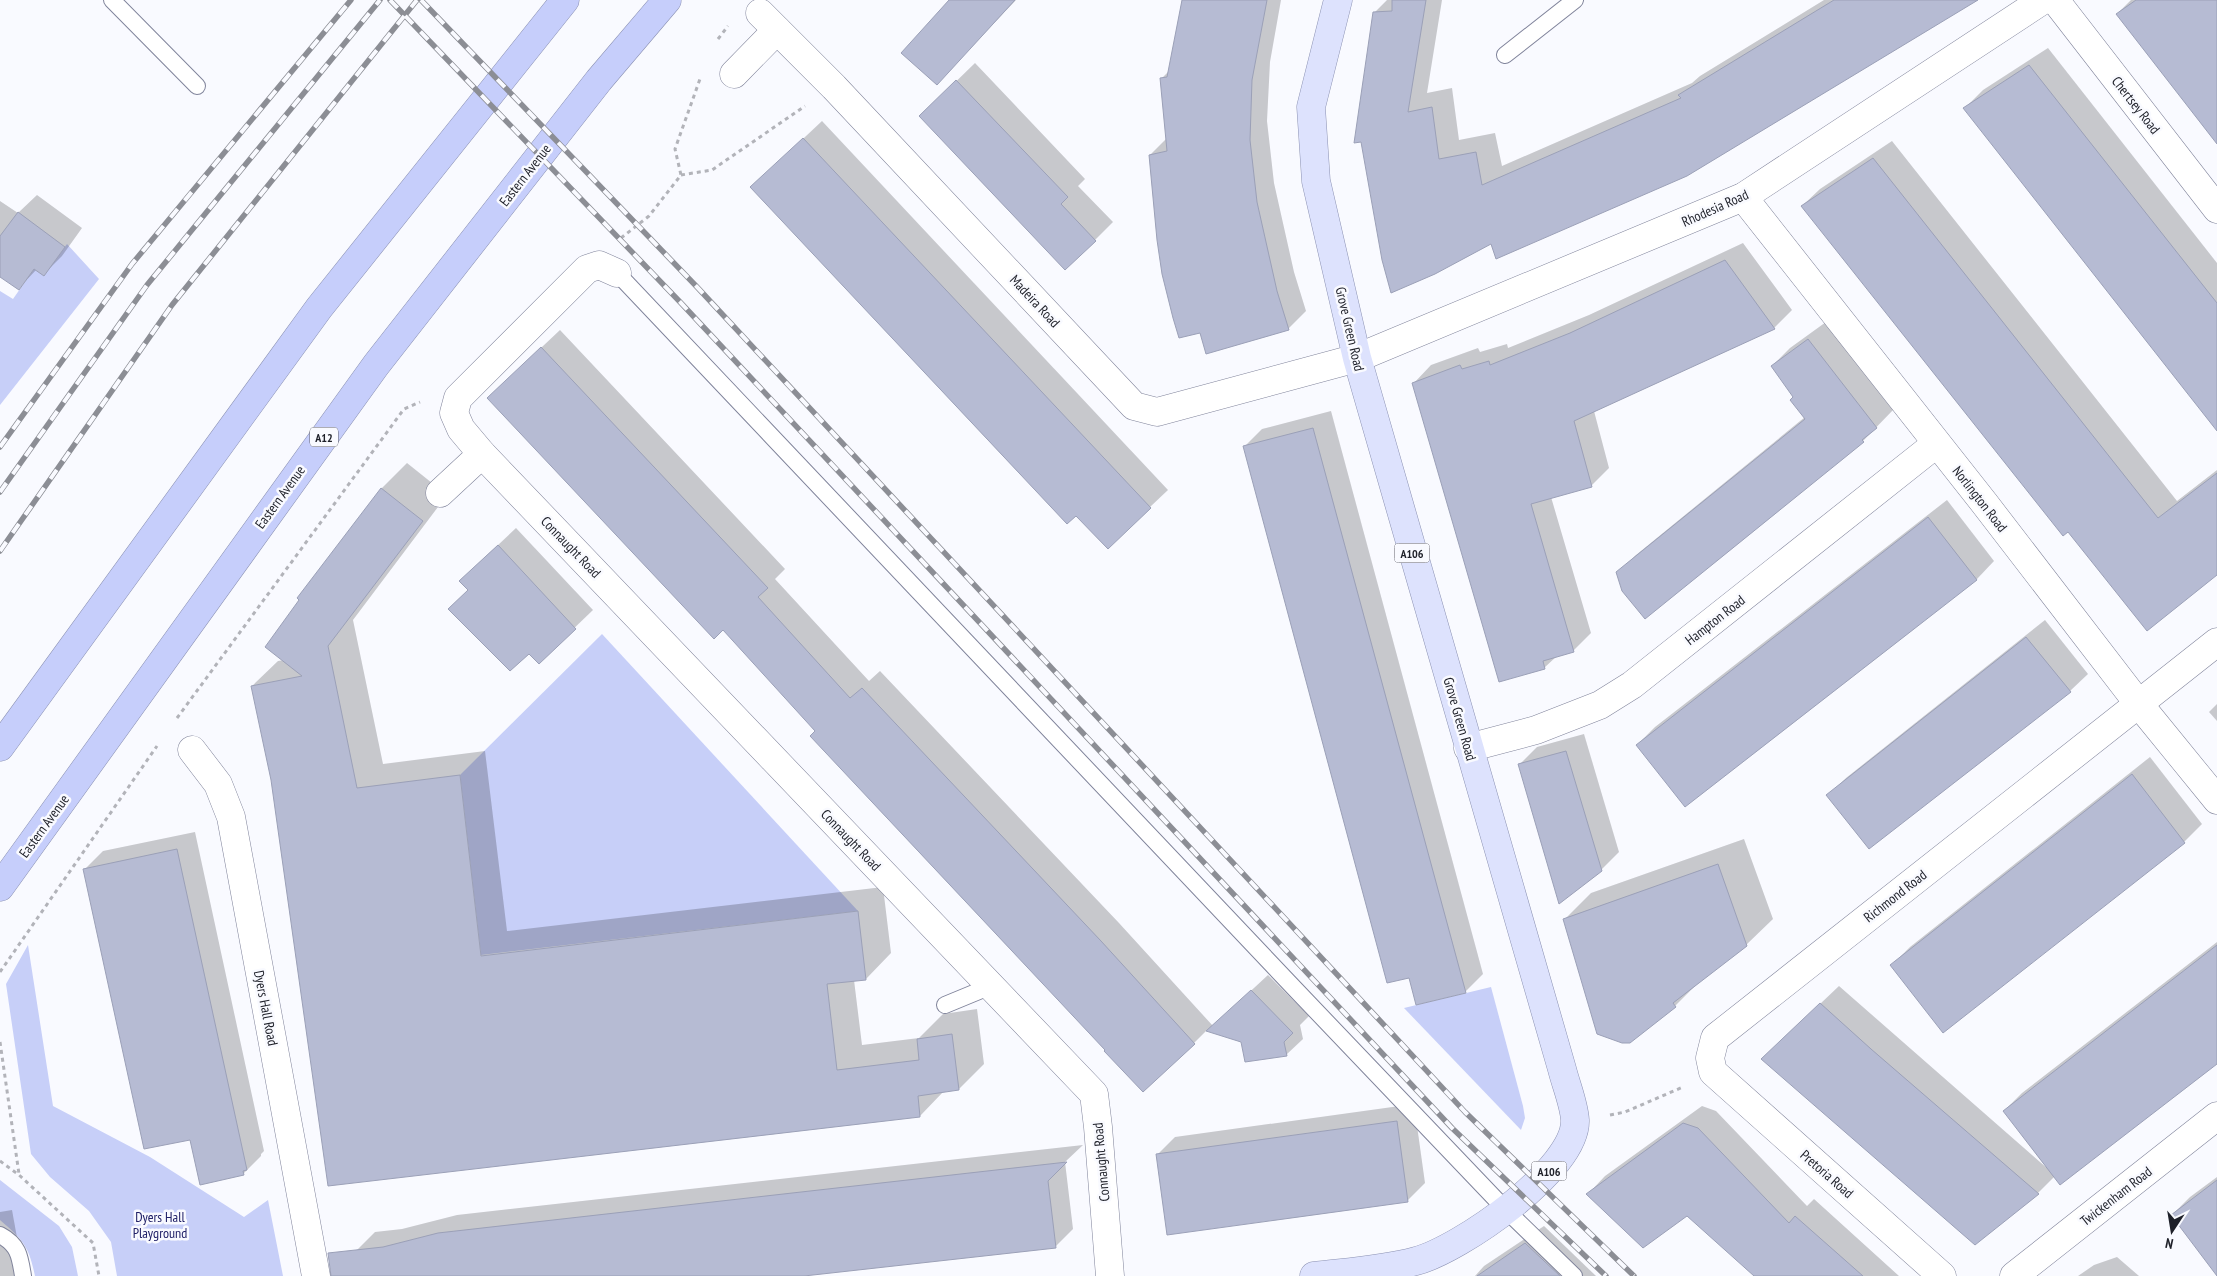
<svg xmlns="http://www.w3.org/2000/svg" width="2217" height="1276" viewBox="0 0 2217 1276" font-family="'PT Sans Narrow',sans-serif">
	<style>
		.green { fill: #c7cff8 }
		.shadow { fill: #0003 }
		.building { fill: #b6bbd3; stroke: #9ba0b7 }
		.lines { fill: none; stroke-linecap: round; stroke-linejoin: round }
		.lane-casing { stroke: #80849b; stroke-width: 18 }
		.street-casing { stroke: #80849b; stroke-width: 29 }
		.primary-casing { stroke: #8b91b2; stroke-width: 29 }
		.highway-casing { stroke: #8b91b2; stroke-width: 29 }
		.path { stroke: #b2b3b9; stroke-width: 3; stroke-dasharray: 4 4; stroke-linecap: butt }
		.lane { stroke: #fff; stroke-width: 16 }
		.street { stroke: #fff; stroke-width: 28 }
		.primary { stroke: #dde2fd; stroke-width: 28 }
		.highway { stroke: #c6cefb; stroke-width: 28 }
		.rail-casing { stroke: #8c8e95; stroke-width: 5.5 }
		.rail { stroke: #f9faff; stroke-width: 4; stroke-dasharray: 11; stroke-linecap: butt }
		.labels { text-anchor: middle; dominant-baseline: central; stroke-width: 5; stroke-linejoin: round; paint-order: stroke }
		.shield { fill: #f9faff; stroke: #606169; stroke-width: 1 }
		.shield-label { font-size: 12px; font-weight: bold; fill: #1e2029 }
		.street-label { font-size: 14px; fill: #1e2029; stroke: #f9faff }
		.park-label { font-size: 14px; fill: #202067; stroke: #f9faff }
	</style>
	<rect width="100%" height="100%" fill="#f9faff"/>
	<g class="green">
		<polygon points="67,244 99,279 0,405 0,291 13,299 34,269 44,275"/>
		<polygon points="602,634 858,911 481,955 460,775"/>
		<polygon points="28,945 53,1106 150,1157 244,1217 268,1200 283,1276 117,1276 111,1242 89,1211 50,1177 31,1154 6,984"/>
		<polygon points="1491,987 1523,1106 1525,1118 1521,1130 1404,1008"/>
		<path d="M0,1180L59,1226L72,1247L78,1276H35C29,1246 23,1240 0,1220Z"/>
	</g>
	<g class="shadow">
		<polygon points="950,0 1016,0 937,83"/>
		<polygon points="1182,0 1281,0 1270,62 1267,121 1274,183 1294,272 1306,311 1288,329 1150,155 1167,138 1162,78 1169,71"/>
		<polygon points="1387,0 1442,0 1427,93 1452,88 1459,140 1495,133 1502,166 1692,83 1700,76 1824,0 1973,0 1492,242 1435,273 1374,13"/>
		<polygon points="2131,0 2217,0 2217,141 2117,14"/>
		<polygon points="2048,48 2217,263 2217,429 1965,108 1983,90"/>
		<polygon points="975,63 1085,179 1078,186 1113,222 1095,240 938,99"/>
		<polygon points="822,121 1168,490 1150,507 770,170"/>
		<polygon points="1892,141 2177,501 2217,470 2217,573 1802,206 1820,189"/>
		<polygon points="37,195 82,228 62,256 44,274 37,269 18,289 0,275 0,201 18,213"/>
		<polygon points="1743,243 1792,310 1774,328 1594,411 1609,468 1591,486 1551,497 1591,633 1573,651 1557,656 1544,668 1414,383 1431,365 1478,348 1480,352 1507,344 1508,348 1589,315"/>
		<polygon points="1826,322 1894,409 1863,441 1618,572 1636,555 1805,417 1795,397 1772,366 1790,348"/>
		<polygon points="560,330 785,569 775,579 869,681 880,671 1119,923 1213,1026 1268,975 1309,1016 1300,1025 1303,1039 1286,1055 1207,1030 1194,1043 1107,1050 817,731 506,381"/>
		<polygon points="1331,411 1483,974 1465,992 1244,447 1262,429"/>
		<polygon points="407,463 447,495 353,620 383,764 485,751 507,931 883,887 891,953 866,979 854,980 862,1045 919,1038 943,1014 977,1009 984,1064 959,1089 944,1091 920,1116 329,1185 272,780 252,686 278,661 284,660 301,599 299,598 382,488"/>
		<polygon points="1947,500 1994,561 1977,579 1685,806 1637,745 1655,727"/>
		<polygon points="516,528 593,610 539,662 469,590 479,563"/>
		<polygon points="2045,620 2088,674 2070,691 1828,796 1846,778"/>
		<polygon points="2217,704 2217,721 2209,712"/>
		<polygon points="1584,734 1619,852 1601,870 1519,765 1537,747"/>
		<polygon points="2150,757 2202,824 2184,842 1892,965 1910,947"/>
		<polygon points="195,832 264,1151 261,1154 261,1156 243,1174 191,1138 85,869 103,851"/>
		<polygon points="1744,839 1773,919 1746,945 1702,979 1675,1006 1565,919 1591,893"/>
		<polygon points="2217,942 2217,1062 2055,1176 2038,1193 1781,1041 1839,986 2048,1169 2004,1111 2022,1093"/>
		<polygon points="1414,1104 1425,1183 1407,1201 1157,1155 1175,1137"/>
		<polygon points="1702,1106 1716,1111 1807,1206 1814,1199 1899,1276 1770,1276 1687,1214 1588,1194 1605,1176"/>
		<polygon points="1083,1145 1065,1162 1073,1229 1055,1247 793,1276 362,1276 357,1250 375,1232 402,1229 457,1215"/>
		<polygon points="2217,1177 2217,1268 2172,1215 2190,1197"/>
		<polygon points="12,1210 24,1276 0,1276 0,1212"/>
		<polygon points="1544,1226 1596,1276 1475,1276 1484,1266"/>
		<polygon points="2117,1257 2139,1276 2078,1276 2094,1265"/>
	</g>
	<g class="building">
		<polygon points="949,0 1015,0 937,85 901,53"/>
		<polygon points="1182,0 1267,0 1252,80 1250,140 1257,202 1277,291 1289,330 1206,354 1200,333 1179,338 1173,318 1162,274 1157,240 1149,155 1167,151 1160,78 1167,77"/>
		<polygon points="1392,0 1426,0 1408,112 1432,107 1439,159 1476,152 1482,185 1681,98 1678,95 1834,0 1978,0 1687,176 1496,259 1491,244 1435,274 1391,293 1382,260 1361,142 1354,143 1373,12 1392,11"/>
		<polygon points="2136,0 2217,0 2217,144 2116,14"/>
		<polygon points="2029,65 2217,303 2217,431 1963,108"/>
		<polygon points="956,80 1068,197 1061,204 1096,241 1065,270 919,116"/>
		<polygon points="803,138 1151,508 1108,549 1076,516 1067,524 750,187"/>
		<polygon points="1873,158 2158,518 2217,473 2217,575 2147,631 2068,532 2063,536 1801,206"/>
		<polygon points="18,212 65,247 44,276 34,269 19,290 0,277 0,236"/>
		<polygon points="1725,260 1775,329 1574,421 1592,487 1531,504 1574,652 1543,661 1545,669 1499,682 1412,383 1460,365 1462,369 1489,361 1490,365 1570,333"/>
		<polygon points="1808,339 1877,428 1862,440 1864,442 1645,619 1622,591 1616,572 1805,419 1790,400 1793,397 1771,366"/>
		<polygon points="541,347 768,588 758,597 850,698 862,688 1101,941 1195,1044 1143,1092 1104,1051 1105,1050 810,736 815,731 723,630 714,639 487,398"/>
		<polygon points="1313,428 1466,993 1416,1005 1409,978 1387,983 1243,446"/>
		<polygon points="381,488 423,521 328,646 357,788 460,775 481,956 858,911 866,980 827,984 837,1070 919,1060 917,1039 952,1034 959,1090 918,1096 920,1117 328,1186 271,780 251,686 302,676 265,647 299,600 297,598"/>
		<polygon points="1928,517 1977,580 1685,807 1636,745"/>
		<polygon points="498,545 576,629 539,664 529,654 510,671 448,609 468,590 459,581"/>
		<polygon points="2026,637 2071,692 1869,849 1826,795"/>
		<polygon points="1566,751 1602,871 1559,904 1518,764"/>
		<polygon points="2132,774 2185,843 1943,1033 1890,965"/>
		<polygon points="177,849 247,1170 243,1171 244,1175 200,1185 190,1140 144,1149 83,869"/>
		<polygon points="1718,864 1747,946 1673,1003 1676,1007 1630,1043 1622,1043 1597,1034 1563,919"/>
		<polygon points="2217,945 2217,1064 2060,1185 2003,1111"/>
		<polygon points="1251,990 1293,1033 1284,1042 1287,1056 1245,1062 1241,1042 1206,1031"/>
		<polygon points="1820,1003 1871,1049 2039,1194 1975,1245 1761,1059"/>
		<polygon points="1397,1121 1408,1202 1167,1235 1156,1154"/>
		<polygon points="1683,1123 1698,1128 1789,1223 1795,1216 1863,1276 1754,1276 1687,1216 1643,1248 1586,1194"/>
		<polygon points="1067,1162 1048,1181 1056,1248 804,1276 331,1276 328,1253 383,1247 438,1233"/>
		<polygon points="2217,1180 2217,1276 2171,1215"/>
		<polygon points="1525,1243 1560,1276 1477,1276"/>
	</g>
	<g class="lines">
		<defs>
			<g id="lane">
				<polyline points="112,0 197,86"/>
				<polyline points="1505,55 1575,0"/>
				<polyline points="617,273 1296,990 1506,1210 1574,1276"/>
				<polyline points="945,1005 991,986"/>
				<path d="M0,1235C19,1245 20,1257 23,1276"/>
			</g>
			<g id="street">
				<polyline points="2055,0 2217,209"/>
				<polyline points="760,13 834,87 1134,406 1157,412 1357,358 1743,197 2043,0"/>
				<polyline points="734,74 777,30"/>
				<polyline points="1743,197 1985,504 2138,703 2217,800"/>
				<polyline points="617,273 599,265 587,269 458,398 454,413 461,429 482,454 1094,1094 1098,1127 1110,1276"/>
				<polyline points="440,493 482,454"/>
				<polyline points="1468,748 1536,730 1600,705 1632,685 1936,444"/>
				<polyline points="192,750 218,784 231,817 316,1276"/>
				<polyline points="1942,1276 1713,1072 1710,1058 1715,1038 2217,642"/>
				<polyline points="2014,1276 2217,1116"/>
			</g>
			<path id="primary" d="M1314,1276C1348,1272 1383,1270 1416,1261C1459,1250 1577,1169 1575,1120C1574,1104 1566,1085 1562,1069L1357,358L1316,181L1311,107L1338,0"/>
			<g id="highway">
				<polyline points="0,747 319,308 565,0"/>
				<polyline points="0,887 376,365 599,80 667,0"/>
			</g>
		</defs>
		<use href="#lane" class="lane-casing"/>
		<use href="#street" class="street-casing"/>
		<use href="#primary" class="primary-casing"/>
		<use href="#highway" class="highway-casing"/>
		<g class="path">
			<polyline points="718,39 728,26"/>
			<polyline points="681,175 712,170 805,106"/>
			<polyline points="621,238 649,216 681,175 675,149 700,79"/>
			<polyline points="177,718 404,409 420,402"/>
			<polyline points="0,972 157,746"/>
			<polyline points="0,1042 19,1174"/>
			<polyline points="1610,1115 1625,1112 1683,1087"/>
			<polyline points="0,1161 19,1175 93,1243 99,1276"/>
		</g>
		<use href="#lane" class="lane"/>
		<use href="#street" class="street"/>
		<use href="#primary" class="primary"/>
		<use href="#highway" class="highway"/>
		<defs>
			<g id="rail">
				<polyline points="390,0 681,303 1452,1128 1606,1276"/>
				<polyline points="421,0 697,287 1465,1112 1634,1276"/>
				<polyline points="0,447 132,264 351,0"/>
				<polyline points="0,492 147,285 380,0"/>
				<polyline points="0,551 172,305 417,0"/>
			</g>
		</defs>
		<use href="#rail" class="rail-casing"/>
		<use href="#rail" class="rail"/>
	</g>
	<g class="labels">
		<g class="shield">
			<rect x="310" y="427.5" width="28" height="19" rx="4"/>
			<rect x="1394.5" y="543.5" width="35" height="19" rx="4"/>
			<rect x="1531.5" y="1161.5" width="35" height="19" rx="4"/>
		</g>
		<g class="shield-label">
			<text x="324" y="437">A12</text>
			<text x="1412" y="553">A106</text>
			<text x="1549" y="1171">A106</text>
		</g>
		<g class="street-label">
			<text transform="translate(2136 105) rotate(52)">Chertsey Road</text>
			<text transform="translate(525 175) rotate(-52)">Eastern Avenue</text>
			<text transform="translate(1715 208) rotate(-24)">Rhodesia Road</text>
			<text transform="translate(1035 301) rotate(47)">Madeira Road</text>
			<text transform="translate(1350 329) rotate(77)">Grove Green Road</text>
			<text transform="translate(280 497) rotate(-54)">Eastern Avenue</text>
			<text transform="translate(1980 499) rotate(52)">Norlington Road</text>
			<text transform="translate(571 547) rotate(46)">Connaught Road</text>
			<text transform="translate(1715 620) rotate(-38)">Hampton Road</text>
			<text transform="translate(1460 719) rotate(74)">Grove Green Road</text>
			<text transform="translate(44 826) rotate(-54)">Eastern Avenue</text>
			<text transform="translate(851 840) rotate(46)">Connaught Road</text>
			<text transform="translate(1895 896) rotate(-38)">Richmond Road</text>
			<text transform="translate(266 1008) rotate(79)">Dyers Hall Road</text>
			<text transform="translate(1101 1162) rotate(-95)">Connaught Road</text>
			<text transform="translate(1827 1174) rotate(41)">Pretoria Road</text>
			<text transform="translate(2116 1196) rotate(-38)">Twickenham Road</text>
		</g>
		<g class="park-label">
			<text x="160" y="1217">Dyers Hall<tspan x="160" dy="16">Playground</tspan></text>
		</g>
	</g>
	<g transform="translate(2172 1231) rotate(192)" stroke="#f9faff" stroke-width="4" paint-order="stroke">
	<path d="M0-4L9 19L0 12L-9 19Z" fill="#1e2029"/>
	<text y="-8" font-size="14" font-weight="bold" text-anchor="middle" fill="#1e2029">N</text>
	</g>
</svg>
